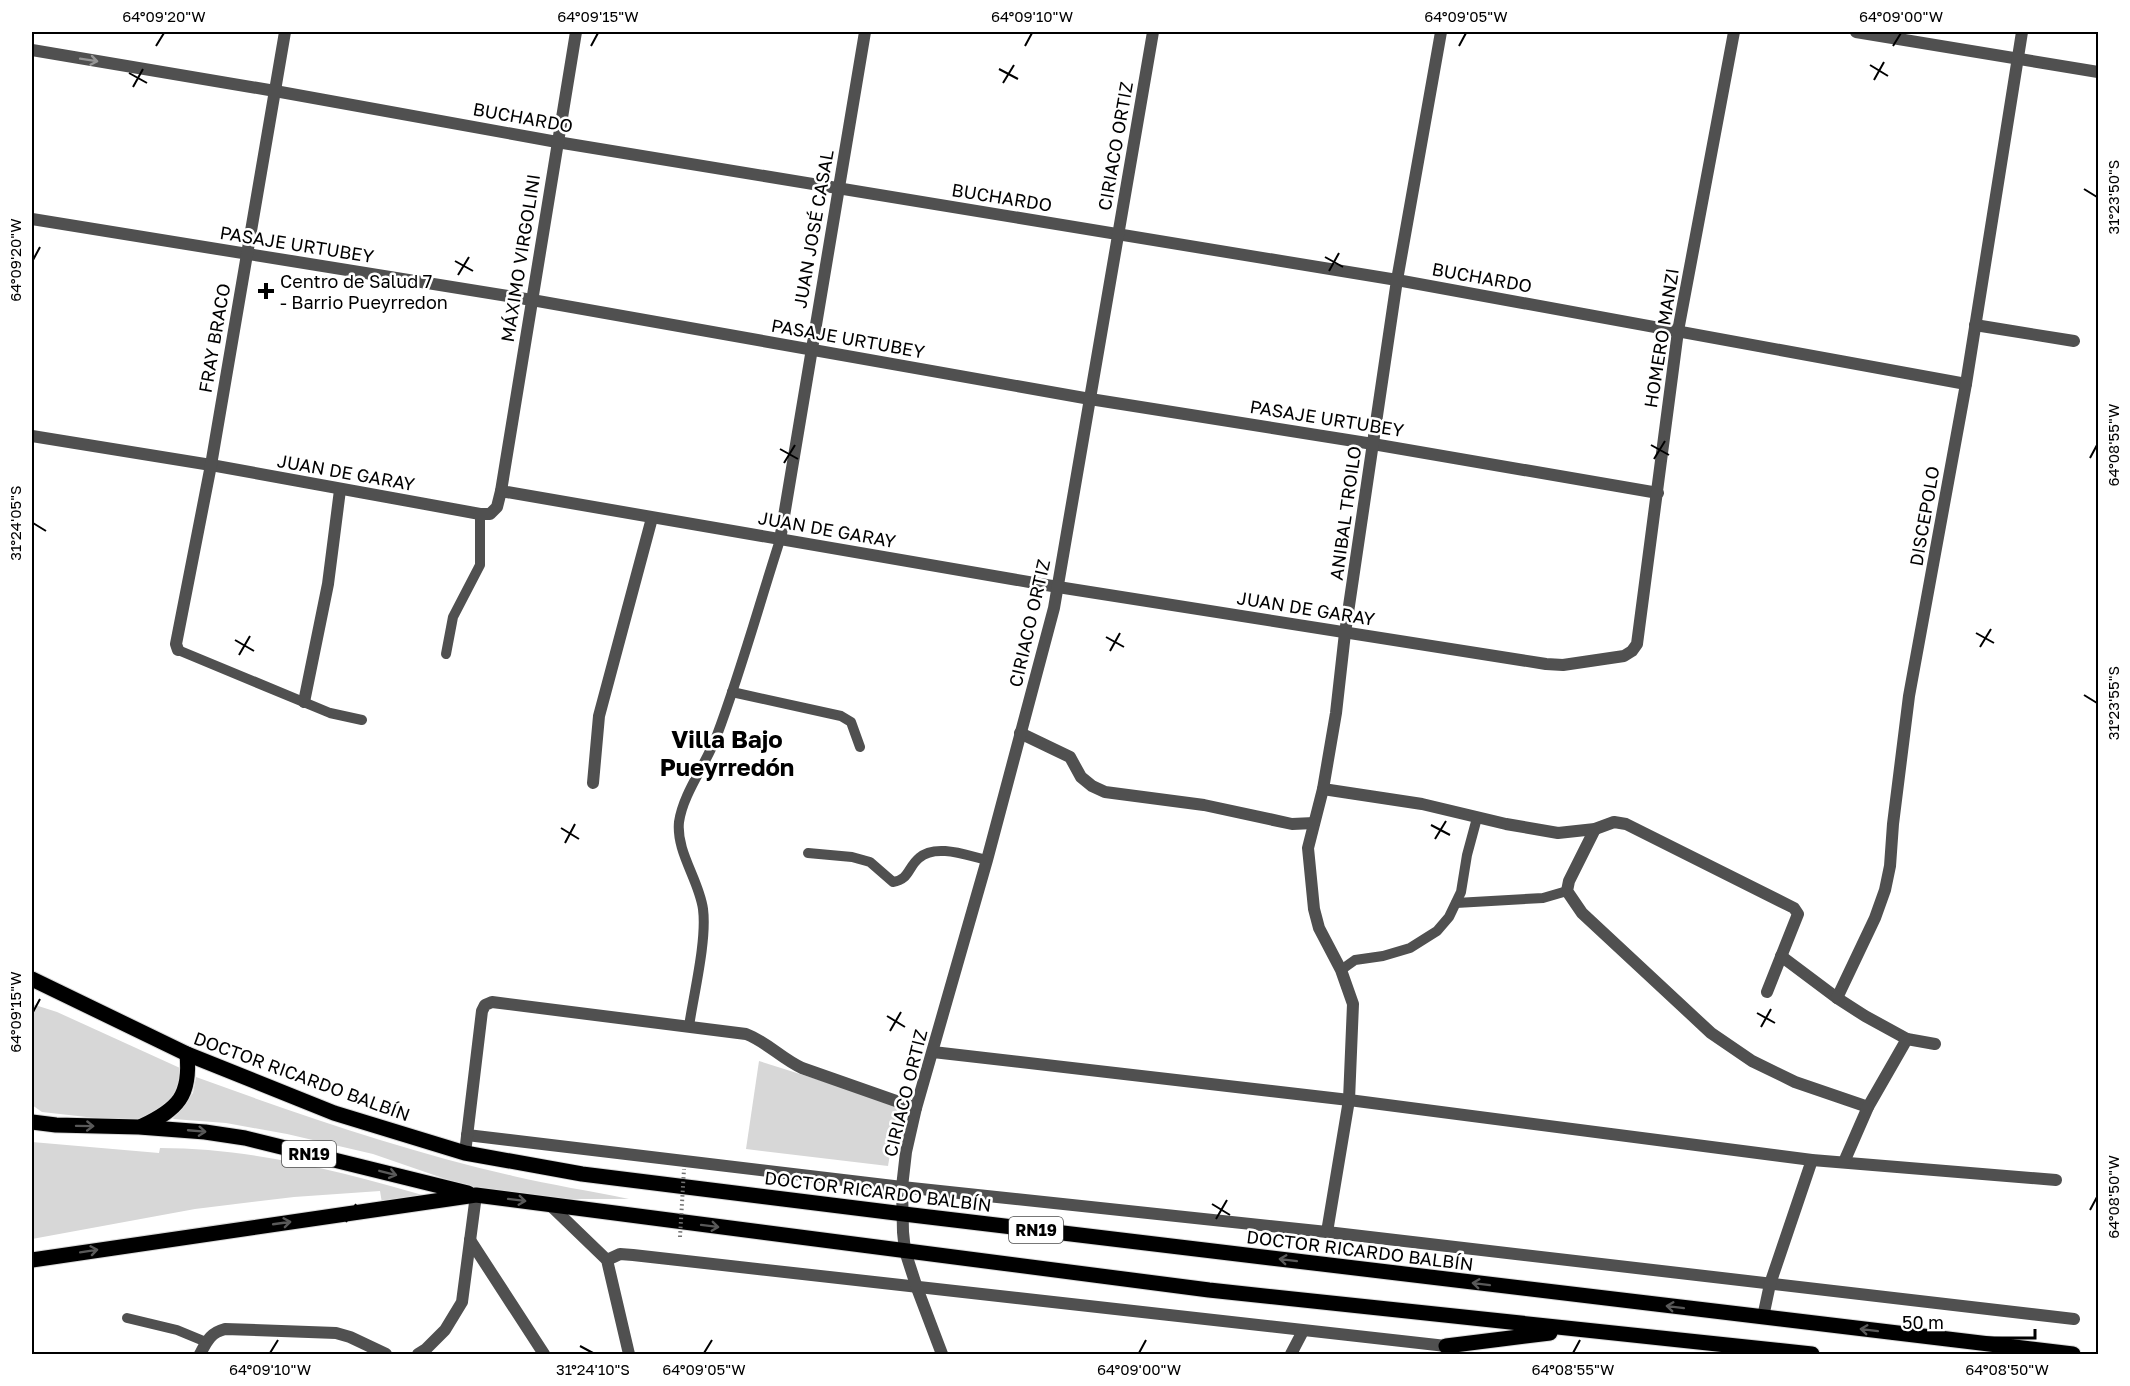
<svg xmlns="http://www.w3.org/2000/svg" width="2130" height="1386" viewBox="0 0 2130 1386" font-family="'Golos Text',sans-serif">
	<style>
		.green { fill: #d7d7d7 }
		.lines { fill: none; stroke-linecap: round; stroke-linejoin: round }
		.primary-casing { stroke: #dbdbdb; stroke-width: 17 }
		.lane { stroke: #505050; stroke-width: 10 }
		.street { stroke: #505050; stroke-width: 12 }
		.primary { stroke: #000; stroke-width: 15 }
		.path-bridge { stroke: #727272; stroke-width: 4; stroke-dasharray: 1.5 3; stroke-linecap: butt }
		.oneway { stroke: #969696 }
		.oneway2 { stroke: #595959 }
		.ticks { fill: none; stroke: #000; stroke-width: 2 }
		.poi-dot { fill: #000; stroke: #fff; stroke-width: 2 }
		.labels { text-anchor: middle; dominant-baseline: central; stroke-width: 5; stroke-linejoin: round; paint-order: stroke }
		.shield { fill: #fff; stroke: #4c4c4c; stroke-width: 1.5 }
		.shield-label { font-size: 16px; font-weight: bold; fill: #000 }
		.street-label { font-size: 18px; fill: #000; stroke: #fff }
		.poi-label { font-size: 18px; fill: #000; stroke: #fff; text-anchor: start }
		.district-label { font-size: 24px; font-weight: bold; fill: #000; stroke: #fff }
		.neatline { fill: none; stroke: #000; stroke-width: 2 }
		.ticks-label { font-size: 15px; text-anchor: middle; fill: #000 }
	</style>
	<rect width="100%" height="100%" fill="#fff"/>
	<g class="green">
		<polygon points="32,1004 57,1012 180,1068 179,1094 140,1123 42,1112 32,1105"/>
		<polygon points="759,1061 898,1105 888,1166 746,1149"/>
		<path d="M196,1077C300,1115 405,1151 513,1176C551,1185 591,1191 629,1199H526L460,1184L373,1154L287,1134L226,1123L173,1119L193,1093Z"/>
		<path d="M32,1142L159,1153L160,1148C253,1148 344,1172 433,1198L382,1203L380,1191L294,1197L195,1209L32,1239Z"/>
	</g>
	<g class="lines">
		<defs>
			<g id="primary">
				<polyline points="32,979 187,1054 334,1113 465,1153 582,1174 904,1214 2073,1354"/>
				<polyline points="32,1122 56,1125 139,1127 205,1132 245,1138 468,1193"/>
				<path d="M142,1126C178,1109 191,1096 187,1054"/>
				<polyline points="32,1260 476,1195 1209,1290 1812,1354"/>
				<polyline points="1446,1346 1550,1333"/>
			</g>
		</defs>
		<use href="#primary" class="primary-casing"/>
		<g class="lane">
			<polyline points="178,650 330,713 362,720"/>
			<polyline points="446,654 453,617 480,565 480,514"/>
			<polyline points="732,692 841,716 851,722 860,747"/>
			<path d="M808,853L852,857L870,862L893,882C909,880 908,867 919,858C936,843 968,856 987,860"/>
			<polyline points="1456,903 1543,898 1567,891"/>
			<polyline points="1341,970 1355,960 1383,956 1410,948 1437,931 1449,917 1461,892 1467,855 1477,818"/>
			<path d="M689,1026C694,993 707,940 703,909C699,880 676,852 679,822C683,793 707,763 717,735C741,671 759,605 780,540"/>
			<polyline points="127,1318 177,1330 206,1342"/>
		</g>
		<g class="street">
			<polyline points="1856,32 2098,72"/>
			<polyline points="32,50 275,91 557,142 1397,280 1966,384"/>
			<polyline points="32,219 532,300 1090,399 1373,444 1658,493"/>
			<polyline points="1975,325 2074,341"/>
			<polyline points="32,436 211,465 480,514 490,514 497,507 501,491 1058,587 1546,664 1563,665 1624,656 1632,651 1637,644 1678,331 1734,32"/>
			<polyline points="501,491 576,32"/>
			<polyline points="780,540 865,32"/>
			<polyline points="178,650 176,644 211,465 285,32"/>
			<polyline points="304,702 328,584 340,490"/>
			<polyline points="1020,733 1070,757 1081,777 1092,786 1105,792 1204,805 1292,824 1314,823"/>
			<polyline points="593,783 599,716 652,518"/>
			<polyline points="1323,789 1422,804 1506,824 1558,833 1595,829 1614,822 1626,824 1794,908 1798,914 1767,992"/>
			<polyline points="1595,829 1569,881 1567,891 1582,913 1711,1033 1752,1061 1795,1082 1868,1107"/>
			<polyline points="1781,956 1837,998 1865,1016 1907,1039 1935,1044"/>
			<polyline points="1837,998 1875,918 1885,890 1890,866 1893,824 1909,696 1966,384 2022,32"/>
			<polyline points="933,1052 1349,1100 1812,1160 2056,1180"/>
			<polyline points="467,1135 902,1187 1327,1232 2074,1319"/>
			<path d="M465,1153L482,1011L485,1005L492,1002L746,1034C767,1042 782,1059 802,1068L916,1108"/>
			<polyline points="1844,1162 1868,1107 1907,1039"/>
			<polyline points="550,1205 607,1260 629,1354"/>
			<polyline points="1327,1232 1349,1100 1353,1004 1341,970 1319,928 1314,909 1308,848 1323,789 1336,713 1345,633 1397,280 1441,32"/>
			<polyline points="470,1240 544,1354"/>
			<polyline points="607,1260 620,1254 633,1255 1446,1346"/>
			<polyline points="1763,1317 1770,1284 1812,1160"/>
			<path d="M200,1354C207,1341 210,1333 225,1329L336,1333L350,1337L386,1354"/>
			<polyline points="418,1354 426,1349 445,1330 462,1302 476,1195"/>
			<polyline points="942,1354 917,1288 905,1251 903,1232 902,1187 906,1152 916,1108 987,860 1054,608 1153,32"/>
			<polyline points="1291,1354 1303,1331"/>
		</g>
		<use href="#primary" class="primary"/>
		<polyline class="path-bridge" points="680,1237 684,1169"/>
	</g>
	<defs><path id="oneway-shaft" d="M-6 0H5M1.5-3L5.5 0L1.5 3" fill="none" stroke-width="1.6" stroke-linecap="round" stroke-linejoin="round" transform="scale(1.5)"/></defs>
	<use class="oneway" href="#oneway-shaft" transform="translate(89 60) rotate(9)"/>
	<g class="oneway2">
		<use href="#oneway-shaft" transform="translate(85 1126) rotate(1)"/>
		<use href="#oneway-shaft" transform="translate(197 1131) rotate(5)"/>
		<use href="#oneway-shaft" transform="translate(388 1173) rotate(14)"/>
		<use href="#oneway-shaft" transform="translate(517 1200) rotate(7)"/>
		<use href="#oneway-shaft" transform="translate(282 1223) rotate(-8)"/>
		<use href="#oneway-shaft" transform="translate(710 1226) rotate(7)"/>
		<use href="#oneway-shaft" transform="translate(89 1251) rotate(-9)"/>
		<use href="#oneway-shaft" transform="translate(1288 1260) rotate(-173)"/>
		<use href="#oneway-shaft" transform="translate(1481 1284) rotate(-173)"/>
		<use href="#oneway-shaft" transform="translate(1675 1307) rotate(-173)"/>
		<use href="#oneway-shaft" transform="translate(1869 1330) rotate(-173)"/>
	</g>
	<path class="ticks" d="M156,46L164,33M591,46L598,33M1025,46L1032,33M1459,46L1466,33M1893,46L1901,33M1870,65L1888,76M999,69L1018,79M129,73L147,83M1874,80L1884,62M1003,83L1014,65M133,87L143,69M2084,189L2097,197M1325,257L1343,267M33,260L40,247M455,261L473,271M1329,271L1339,253M458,275L469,257M1651,445L1669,455M780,449L798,459M2090,458L2097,445M1654,459L1665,441M784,463L795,445M33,523L46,531M1976,633L1994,643M1106,637L1124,647M235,640L254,651M1980,647L1991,629M1110,651L1120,633M239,655L250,636M2084,695L2097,703M1431,825L1450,835M561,828L579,839M1435,839L1446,821M565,843L575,824M33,1012L40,999M1757,1013L1775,1023M887,1016L905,1027M1761,1027L1771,1009M890,1031L901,1012M1212,1204L1230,1215M342,1208L360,1218M2090,1210L2097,1197M1216,1219L1227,1200M346,1222L356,1204M580,1346L593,1353M270,1353L278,1340M704,1353L712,1340M1139,1353L1146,1340M1573,1353L1580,1340M2007,1353L2014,1340"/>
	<path class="poi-dot" d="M263 282h6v6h6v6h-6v6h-6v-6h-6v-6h6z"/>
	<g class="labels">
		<g class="shield">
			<rect x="282" y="1141" width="54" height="26" rx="4.5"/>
			<rect x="1009" y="1217" width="54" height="26" rx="4.5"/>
		</g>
		<g class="shield-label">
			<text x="309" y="1154">RN19</text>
			<text x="1036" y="1230">RN19</text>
		</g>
		<g class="street-label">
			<text transform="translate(523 117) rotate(10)">BUCHARDO</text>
			<text transform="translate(1115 146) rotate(-80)">CIRIACO ORTIZ</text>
			<text transform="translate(1002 197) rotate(9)">BUCHARDO</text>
			<text transform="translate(813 229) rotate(-80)">JUAN JOSÉ CASAL</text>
			<text transform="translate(297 244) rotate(9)">PASAJE URTUBEY</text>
			<text transform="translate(520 258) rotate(-81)">MÁXIMO VIRGOLINI</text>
			<text transform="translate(1482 277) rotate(10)">BUCHARDO</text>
			<text transform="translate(214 338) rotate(-80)">FRAY BRACO</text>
			<text transform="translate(848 338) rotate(10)">PASAJE URTUBEY</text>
			<text transform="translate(1661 338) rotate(-81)">HOMERO MANZI</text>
			<text transform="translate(1327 418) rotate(9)">PASAJE URTUBEY</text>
			<text transform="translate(346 472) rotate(10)">JUAN DE GARAY</text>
			<text transform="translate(1345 513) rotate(-82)">ANIBAL TROILO</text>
			<text transform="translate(1924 516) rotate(-80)">DISCEPOLO</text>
			<text transform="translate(827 529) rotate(10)">JUAN DE GARAY</text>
			<text transform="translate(1306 608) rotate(9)">JUAN DE GARAY</text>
			<text transform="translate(1029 623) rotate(-77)">CIRIACO ORTIZ</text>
			<text transform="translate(302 1076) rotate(20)">DOCTOR RICARDO BALBÍN</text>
			<text transform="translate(905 1093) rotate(-76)">CIRIACO ORTIZ</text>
			<text transform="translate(878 1191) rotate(7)">DOCTOR RICARDO BALBÍN</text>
			<text transform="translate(1360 1250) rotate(7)">DOCTOR RICARDO BALBÍN</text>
		</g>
		<g class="poi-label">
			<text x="280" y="281">Centro de Salud 7<tspan x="280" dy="21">- Barrio Pueyrredon</tspan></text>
		</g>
		<g class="district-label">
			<text x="727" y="738">Villa Bajo<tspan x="727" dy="28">Pueyrredón</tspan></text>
		</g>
	</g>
	<rect width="2130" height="1386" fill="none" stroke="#ffffff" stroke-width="66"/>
	<path d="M1893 1329v9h142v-9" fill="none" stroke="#000000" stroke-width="3"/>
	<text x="1902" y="1329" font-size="18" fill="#000000" stroke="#ffffff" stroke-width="4.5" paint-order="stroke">50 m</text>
	<rect x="33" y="33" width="2064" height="1320" class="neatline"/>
	<g class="ticks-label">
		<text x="164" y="22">64°09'20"W</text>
		<text x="598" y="22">64°09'15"W</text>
		<text x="1032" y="22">64°09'10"W</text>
		<text x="1466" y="22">64°09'05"W</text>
		<text x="1901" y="22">64°09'00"W</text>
		<text transform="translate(2114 197) rotate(-90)" y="5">31°23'50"S</text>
		<text transform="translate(16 260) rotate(-90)" y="5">64°09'20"W</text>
		<text transform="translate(2114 445) rotate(-90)" y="5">64°08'55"W</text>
		<text transform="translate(16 523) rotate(-90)" y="5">31°24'05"S</text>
		<text transform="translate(2114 703) rotate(-90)" y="5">31°23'55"S</text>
		<text transform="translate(16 1012) rotate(-90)" y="5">64°09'15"W</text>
		<text transform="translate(2114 1197) rotate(-90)" y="5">64°08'50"W</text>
		<text x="270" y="1375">64°09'10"W</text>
		<text x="593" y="1375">31°24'10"S</text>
		<text x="704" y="1375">64°09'05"W</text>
		<text x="1139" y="1375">64°09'00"W</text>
		<text x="1573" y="1375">64°08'55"W</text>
		<text x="2007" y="1375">64°08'50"W</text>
	</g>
</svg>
